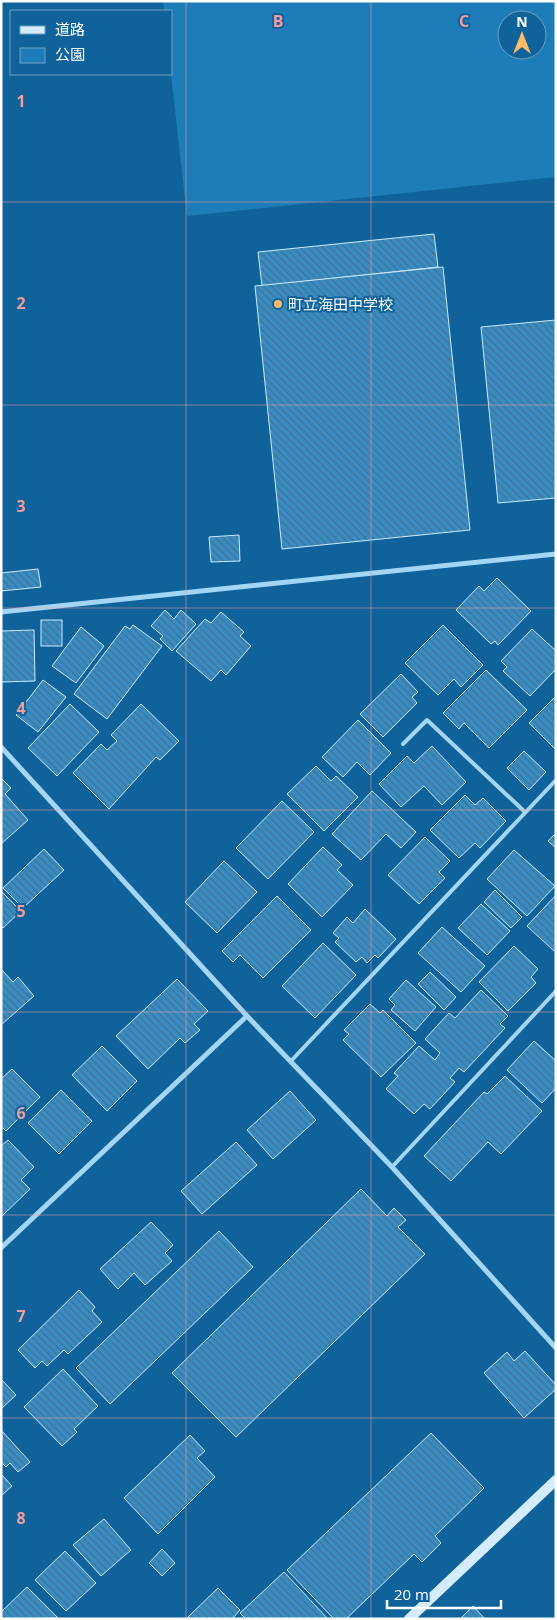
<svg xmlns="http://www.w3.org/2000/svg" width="557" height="1620" viewBox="0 0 557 1620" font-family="'Open Sans','Noto Sans JP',sans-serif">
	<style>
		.green { fill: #1e7cb9; fill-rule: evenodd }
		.building { fill: url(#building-back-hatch); stroke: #ccebfe }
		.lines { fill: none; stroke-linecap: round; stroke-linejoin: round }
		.lane { stroke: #a3d5f5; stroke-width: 4 }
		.street { stroke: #a3d5f5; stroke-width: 5 }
		.secondary { stroke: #d3ecfe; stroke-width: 10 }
		.grid { fill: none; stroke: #ed9e9e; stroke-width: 1; stroke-opacity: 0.55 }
		.poi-dot { fill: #ffbb67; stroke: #10629b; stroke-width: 2 }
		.labels { text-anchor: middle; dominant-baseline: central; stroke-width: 4; stroke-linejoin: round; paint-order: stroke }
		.poi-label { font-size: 15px; fill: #fff; stroke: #10629b; text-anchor: start }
		.grid-label { font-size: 16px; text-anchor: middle; font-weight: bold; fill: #ed9e9e; stroke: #10629b; stroke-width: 4; stroke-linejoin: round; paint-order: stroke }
	</style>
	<defs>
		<pattern id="building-back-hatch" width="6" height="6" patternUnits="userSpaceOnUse" patternTransform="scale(1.25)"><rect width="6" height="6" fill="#388cc2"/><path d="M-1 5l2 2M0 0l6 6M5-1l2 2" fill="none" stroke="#407293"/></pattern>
	</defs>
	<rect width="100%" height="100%" fill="#10629b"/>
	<path class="green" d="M163,1H556V177L187,216L171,74V11H164ZM507,20H537V50H507Z"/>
	<g class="building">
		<polygon points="434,234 438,267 262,286 258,252"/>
		<polygon points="443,267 470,530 282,549 255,286"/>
		<polygon points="556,320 556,498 498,503 481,327"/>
		<polygon points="239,535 240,561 211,562 209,537"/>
		<polygon points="38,569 41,587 1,591 1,573"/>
		<polygon points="497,578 531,611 498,645 495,641 491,644 456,610 479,586 484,591"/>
		<polygon points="165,610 174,619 181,610 196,624 172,651 160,639 163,636 151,626"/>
		<polygon points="221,612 244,632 240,636 251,646 226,675 221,670 211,681 176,651 205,619 211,623"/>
		<rect x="41" y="620" width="21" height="26"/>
		<polygon points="133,625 162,646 107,719 74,694 125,626 130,629"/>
		<polygon points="443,625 483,665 461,687 454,679 438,695 405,663"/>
		<polygon points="81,627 104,646 76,683 52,666"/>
		<polygon points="532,629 556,651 556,669 530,696 503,671 507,667 501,661"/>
		<polygon points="34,630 35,681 1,682 1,631"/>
		<polygon points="486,670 527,710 489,748 464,723 459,729 443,713"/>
		<polygon points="401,674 418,692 412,697 417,703 383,737 360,714"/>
		<polygon points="43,680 66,697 38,732 16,715"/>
		<polygon points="556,696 556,749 555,749 529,723"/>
		<polygon points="70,704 99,732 57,776 28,748"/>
		<polygon points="141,704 179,741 160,760 156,757 109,809 73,773 101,744 107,750 117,741 111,735"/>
		<polygon points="358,720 391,753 370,775 357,762 343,777 322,757"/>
		<polygon points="432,746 466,782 442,805 424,786 401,807 379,784 407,756 414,763"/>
		<polygon points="524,751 546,772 529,790 507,768"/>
		<polygon points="316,766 331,781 336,776 358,797 324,831 287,794"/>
		<polygon points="1,778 11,788 5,794 28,820 1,844"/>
		<polygon points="372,791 416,832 401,848 386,834 361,860 332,834"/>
		<polygon points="465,795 475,805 483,798 506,821 480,848 475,843 459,858 430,830"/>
		<polygon points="282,801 314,832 268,879 236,848"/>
		<polygon points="556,833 556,848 548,841"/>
		<polygon points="425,837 450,861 439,872 445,878 419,904 388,875"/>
		<polygon points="323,847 342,865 337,870 353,885 322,917 288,884"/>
		<polygon points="44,849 64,870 23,908 3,888"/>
		<polygon points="514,850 555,886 527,916 487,879"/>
		<polygon points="224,861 257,892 217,933 185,902"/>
		<polygon points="495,890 522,917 511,928 484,902"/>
		<polygon points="1,891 21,911 3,928 1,926"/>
		<polygon points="556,895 556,949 554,951 527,926"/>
		<polygon points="277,896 311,930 263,978 240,955 233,962 222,951"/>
		<polygon points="481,904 510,931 487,955 458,928"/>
		<polygon points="365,909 396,939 378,958 375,955 367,963 362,957 356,962 335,942 339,938 333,933 347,917 353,923"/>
		<polygon points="442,927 485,966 461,992 418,953"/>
		<polygon points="323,943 356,975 315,1018 282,986"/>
		<polygon points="514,946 538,969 531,977 536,983 508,1011 479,982"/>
		<polygon points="1,969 13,982 18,977 34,996 1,1025"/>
		<polygon points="430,972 456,997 444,1010 418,984"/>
		<polygon points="177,979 208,1011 194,1024 200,1030 185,1043 180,1038 148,1069 116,1036"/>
		<polygon points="406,980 436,1007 415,1031 391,1010 395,1005 389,999"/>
		<polygon points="481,990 508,1016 500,1024 505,1028 464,1072 459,1068 450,1078 455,1082 430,1109 424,1104 414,1114 386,1089 398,1076 394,1073 419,1046 435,1060 440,1053 425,1039 449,1013 455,1018"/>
		<polygon points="370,1004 380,1013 383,1010 416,1043 381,1077 343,1040 349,1034 344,1030"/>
		<polygon points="534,1041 556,1061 556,1088 542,1103 507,1070"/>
		<polygon points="102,1046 137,1081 107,1111 72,1075"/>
		<polygon points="12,1069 40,1097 6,1131 1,1126 1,1079"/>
		<polygon points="505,1076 542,1111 501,1154 488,1142 451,1181 424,1156 484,1092 487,1094"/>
		<polygon points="61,1090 92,1121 59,1154 28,1123"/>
		<polygon points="290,1091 316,1120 273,1159 247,1130"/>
		<polygon points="8,1140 34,1167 21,1180 30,1189 1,1217 1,1146"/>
		<polygon points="236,1142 257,1165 202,1214 181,1191"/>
		<polygon points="361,1189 387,1216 394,1208 406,1220 398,1227 425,1254 236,1437 172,1373"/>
		<polygon points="151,1222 173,1245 165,1253 172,1261 145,1285 134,1273 118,1289 100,1269"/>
		<polygon points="219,1231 253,1267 110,1404 76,1368"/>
		<polygon points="79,1290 95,1307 92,1311 102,1322 68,1354 64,1350 47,1366 42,1361 35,1368 18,1350"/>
		<polygon points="525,1351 556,1385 556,1389 524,1418 484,1373 507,1352 514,1361"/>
		<polygon points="63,1369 98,1406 74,1429 77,1432 62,1446 24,1407"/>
		<polygon points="1,1379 16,1395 1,1409"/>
		<polygon points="2,1431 30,1462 18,1472 10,1463 6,1467 1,1462"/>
		<polygon points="431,1433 484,1488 435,1536 441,1543 422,1562 414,1554 346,1619 334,1619 287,1570"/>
		<polygon points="190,1435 205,1451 197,1458 215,1477 158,1534 124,1498"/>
		<polygon points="1,1474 12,1486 1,1496"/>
		<polygon points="104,1519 131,1550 101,1576 73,1545"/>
		<polygon points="162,1549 175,1563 162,1576 149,1563"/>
		<polygon points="65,1551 96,1583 66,1611 35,1580"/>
		<polygon points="284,1572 328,1619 246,1619 240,1613"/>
		<polygon points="27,1587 58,1618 1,1619 1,1612"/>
		<polygon points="218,1588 240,1610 232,1619 186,1619"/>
		<polygon points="473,1606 485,1619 460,1619"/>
	</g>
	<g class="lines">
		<g class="lane">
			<polyline points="403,744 427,720 525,812"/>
			<polyline points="291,1061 556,780"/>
			<polyline points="392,1167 556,991"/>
		</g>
		<g class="street">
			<polyline points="1,612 556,554"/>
			<polyline points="1,747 247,1016 392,1167 556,1348"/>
			<polyline points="1,1248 247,1016"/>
		</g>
		<polyline class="secondary" points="409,1619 556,1480"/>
	</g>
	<path class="grid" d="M186,1V1619M371,1V1619M1,202H556M1,405H556M1,608H556M1,810H556M1,1012H556M1,1215H556M1,1418H556"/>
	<circle class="poi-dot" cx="278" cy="304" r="5"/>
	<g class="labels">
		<g class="poi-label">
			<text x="288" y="304">町立海田中学校</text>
		</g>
	</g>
	<g class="grid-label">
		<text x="278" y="27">B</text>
		<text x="464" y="27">C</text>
		<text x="21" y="107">1</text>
		<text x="21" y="309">2</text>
		<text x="21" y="512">3</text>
		<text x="21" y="714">4</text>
		<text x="21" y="917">5</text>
		<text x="21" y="1119">6</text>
		<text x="21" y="1322">7</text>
		<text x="21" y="1524">8</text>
	</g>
	<rect width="557" height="1620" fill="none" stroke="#ffffff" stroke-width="5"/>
	<rect x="10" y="10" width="162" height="65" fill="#10629b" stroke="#70a1c3"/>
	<rect x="20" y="26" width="25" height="8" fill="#d3ecfe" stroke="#70a1c3"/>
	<text x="55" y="35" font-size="15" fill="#ffffff">道路</text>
	<rect x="20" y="48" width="25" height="15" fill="#1e7cb9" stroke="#70a1c3"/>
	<text x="55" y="60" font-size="15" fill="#ffffff">公園</text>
	<g transform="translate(522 35)"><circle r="24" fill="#10629b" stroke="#70a1c3"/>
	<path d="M0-4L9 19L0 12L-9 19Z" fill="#ffbb67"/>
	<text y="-8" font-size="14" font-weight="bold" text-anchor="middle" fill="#ffffff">N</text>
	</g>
	<path d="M387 1600v8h114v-8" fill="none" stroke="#ffffff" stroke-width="2.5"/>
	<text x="394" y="1600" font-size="15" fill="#ffffff" stroke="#10629b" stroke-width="4" paint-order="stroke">20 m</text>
</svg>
